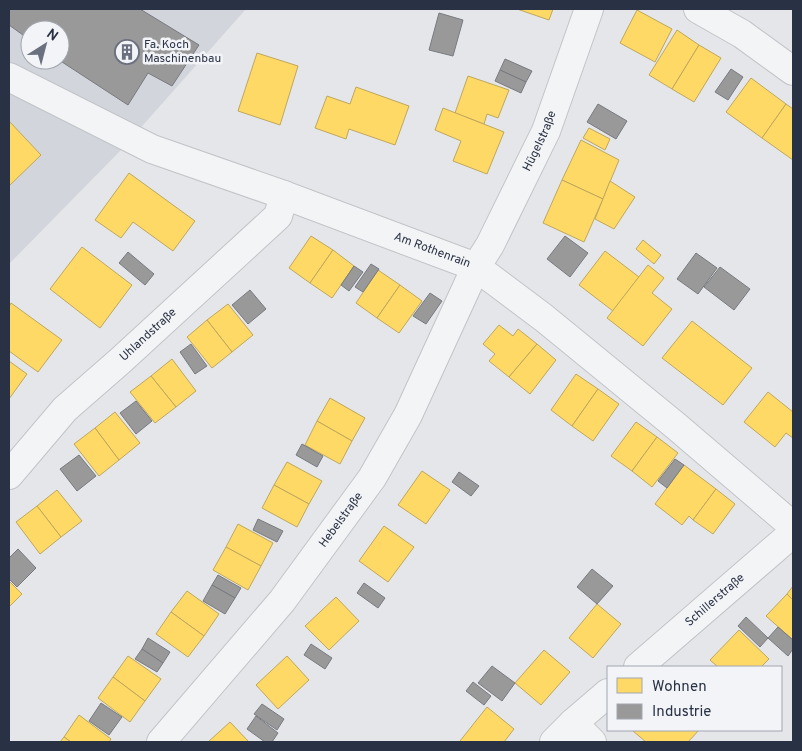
<svg xmlns="http://www.w3.org/2000/svg" width="802" height="751" viewBox="0 0 802 751" font-family="Overpass,sans-serif">
	<style>
		.built { fill: #d2d5dc; fill-rule: evenodd }
		.homes { fill: #ffd966; stroke: #bfa75c }
		.industry { fill: #999; stroke: #777a80 }
		.lines { fill: none; stroke-linecap: round; stroke-linejoin: round }
		.minor-casing { stroke: #c2c4c7; stroke-width: 30 }
		.minor { stroke: #f3f4f6; stroke-width: 28 }
		.labels { text-anchor: middle; dominant-baseline: central; stroke-width: 5; stroke-linejoin: round; paint-order: stroke }
		.poi-label { font-size: 12px; fill: #293144; stroke: #f2f4f8; text-anchor: start }
		.street-label { font-size: 12px; fill: #293144; stroke: #f2f4f8 }
	</style>
	<rect width="100%" height="100%" fill="#e4e6e9"/>
	<path class="built" d="M9,9H246L120,151L9,264ZM30,30H60V60H30Z"/>
	<g class="homes">
		<polygon points="517,9 553,9 549,20"/>
		<polygon points="637,10 672,29 655,62 620,43"/>
		<polygon points="677,30 699,45 672,89 649,75"/>
		<polygon points="699,45 721,58 694,102 672,89"/>
		<polygon points="257,53 298,66 280,125 238,111"/>
		<polygon points="468,76 509,90 498,118 487,114 484,124 455,113"/>
		<polygon points="751,78 786,104 762,138 726,112"/>
		<polygon points="356,87 409,106 395,145 349,129 346,139 315,128 327,96 350,104"/>
		<polygon points="786,104 793,109 793,160 762,138"/>
		<polygon points="443,108 504,132 487,174 453,161 461,141 435,130"/>
		<polygon points="9,121 41,155 9,186"/>
		<polygon points="589,128 610,139 605,150 583,138"/>
		<polygon points="581,140 619,160 603,199 562,180"/>
		<polygon points="129,173 195,221 173,251 133,222 121,238 95,220"/>
		<polygon points="562,180 603,199 584,242 543,223"/>
		<polygon points="610,181 635,197 614,229 595,219"/>
		<polygon points="311,236 333,250 310,283 289,268"/>
		<polygon points="643,240 661,255 654,264 636,249"/>
		<polygon points="82,247 132,285 100,328 50,289"/>
		<polygon points="333,250 354,266 332,298 310,283"/>
		<polygon points="605,251 639,277 613,311 579,285"/>
		<polygon points="648,265 664,278 652,293 672,309 643,346 607,318"/>
		<polygon points="378,270 400,285 377,318 356,303"/>
		<polygon points="400,285 422,301 399,333 377,318"/>
		<polygon points="11,303 62,340 38,372 9,351 9,307"/>
		<polygon points="228,304 253,335 232,352 207,320"/>
		<polygon points="207,320 232,352 212,368 187,337"/>
		<polygon points="692,321 752,368 723,405 662,358"/>
		<polygon points="499,325 513,336 518,329 537,344 509,377 489,361 495,354 483,344"/>
		<polygon points="537,344 556,360 530,394 509,377"/>
		<polygon points="172,359 196,391 176,407 151,376"/>
		<polygon points="9,361 27,374 9,399"/>
		<polygon points="576,374 598,389 572,426 551,410"/>
		<polygon points="151,376 176,407 155,423 130,392"/>
		<polygon points="598,389 619,404 593,441 572,426"/>
		<polygon points="768,392 793,412 793,438 786,433 775,447 744,422"/>
		<polygon points="330,398 365,418 352,441 317,421"/>
		<polygon points="115,412 140,443 119,460 95,428"/>
		<polygon points="317,421 352,441 340,464 305,445"/>
		<polygon points="636,422 657,437 632,471 611,456"/>
		<polygon points="95,428 119,460 99,476 74,444"/>
		<polygon points="657,437 678,453 652,487 632,471"/>
		<polygon points="287,462 322,481 309,504 274,485"/>
		<polygon points="684,465 716,489 693,520 689,516 682,525 655,504"/>
		<polygon points="422,471 450,490 426,524 398,505"/>
		<polygon points="274,485 309,504 297,527 262,508"/>
		<polygon points="716,489 735,504 713,534 693,520"/>
		<polygon points="57,490 82,521 61,537 37,506"/>
		<polygon points="37,506 61,537 40,554 16,522"/>
		<polygon points="238,524 273,543 261,566 226,547"/>
		<polygon points="384,526 414,547 388,582 359,561"/>
		<polygon points="226,547 261,566 248,590 213,570"/>
		<polygon points="9,581 22,594 9,607"/>
		<polygon points="793,586 793,600 787,594"/>
		<polygon points="187,591 219,614 204,636 171,612"/>
		<polygon points="787,594 793,600 793,640 766,616"/>
		<polygon points="336,597 359,621 329,650 305,626"/>
		<polygon points="597,604 621,624 593,658 569,638"/>
		<polygon points="171,612 204,636 188,657 156,634"/>
		<polygon points="739,630 769,659 761,667 718,667 710,660"/>
		<polygon points="544,650 570,672 541,705 515,683"/>
		<polygon points="128,656 161,679 145,701 113,677"/>
		<polygon points="287,656 309,680 278,709 256,685"/>
		<polygon points="113,677 145,701 130,722 98,698"/>
		<polygon points="487,707 514,729 504,742 461,742 460,741"/>
		<polygon points="79,715 111,739 109,742 71,742 64,737"/>
		<polygon points="230,722 249,742 208,742"/>
		<polygon points="634,730 699,730 688,742 646,742 633,731"/>
		<polygon points="64,737 71,742 60,742"/>
	</g>
	<g class="industry">
		<polygon points="9,9 140,9 199,45 172,86 148,73 128,105 59,60 60,30 30,30 30,40 9,25"/>
		<polygon points="439,13 463,20 453,56 429,50"/>
		<polygon points="505,59 532,71 526,82 500,70"/>
		<polygon points="731,69 743,77 728,100 715,92"/>
		<polygon points="500,70 526,82 521,93 495,81"/>
		<polygon points="598,104 627,121 616,139 587,122"/>
		<polygon points="565,236 588,253 570,277 547,259"/>
		<polygon points="128,252 154,274 145,285 119,263"/>
		<polygon points="696,253 717,268 698,294 677,279"/>
		<polygon points="371,264 379,269 363,292 355,287"/>
		<polygon points="354,266 363,272 349,291 341,285"/>
		<polygon points="720,267 750,289 734,310 704,287"/>
		<polygon points="250,290 266,309 248,324 232,305"/>
		<polygon points="430,293 442,301 426,324 413,316"/>
		<polygon points="191,344 207,366 195,374 180,352"/>
		<polygon points="136,401 152,421 136,434 120,413"/>
		<polygon points="302,444 323,456 317,467 296,455"/>
		<polygon points="79,455 96,476 77,491 60,469"/>
		<polygon points="675,459 684,465 667,488 658,481"/>
		<polygon points="459,472 479,486 471,496 452,482"/>
		<polygon points="258,519 283,531 277,542 253,530"/>
		<polygon points="18,549 36,568 17,587 9,579 9,558"/>
		<polygon points="592,569 613,586 597,604 577,587"/>
		<polygon points="218,575 241,588 235,598 212,585"/>
		<polygon points="364,583 385,598 378,608 357,593"/>
		<polygon points="212,585 235,598 225,614 203,601"/>
		<polygon points="746,617 768,638 760,647 738,626"/>
		<polygon points="778,627 793,640 793,649 788,656 768,638"/>
		<polygon points="148,638 170,652 163,663 142,649"/>
		<polygon points="311,644 332,658 325,669 304,655"/>
		<polygon points="142,649 163,663 157,672 135,659"/>
		<polygon points="492,666 515,683 502,701 478,683"/>
		<polygon points="473,682 491,696 484,705 466,691"/>
		<polygon points="101,703 122,717 109,735 89,721"/>
		<polygon points="262,704 284,719 277,730 254,714"/>
		<polygon points="256,716 278,733 272,742 265,742 247,729"/>
	</g>
	<g class="lines">
		<defs>
			<g id="minor">
				<polyline points="698,9 742,34 793,71"/>
				<path id="s1" d="M9,77L152,149L284,195L476,267L544,318L676,426L793,526"/>
				<path id="s2" d="M9,475L65,409L120,361L278,216L284,195"/>
				<path id="s3" d="M638,667L793,533"/>
				<polyline points="573,723 592,742"/>
				<path id="s4" d="M161,742L282,601L372,478L408,415L476,267L490,245L546,131L589,9"/>
				<polyline points="554,742 573,723 608,693"/>
			</g>
		</defs>
		<use href="#minor" class="minor-casing"/>
		<use href="#minor" class="minor"/>
	</g>
	<defs>
		<symbol id="building-ring" viewBox="-11 -11 22 22"><circle r="9.5" fill="#f2f4f8" stroke="#6a707e" stroke-width="1.5"/><path d="M-4-6H4V6H1V3H-1V6H-4ZM-2.5-4.3h1.7v1.8h-1.7ZM.8-4.3h1.7v1.8H.8ZM-2.5-1h1.7V.8h-1.7ZM.8-1h1.7V.8H.8Z" fill="#6a707e"/></symbol>
	</defs>
	<g fill-rule="evenodd">
		<use href="#building-ring" x="113" y="38" width="28" height="28"/>
	</g>
	<g class="labels">
		<g class="poi-label">
			<text x="144" y="45">Fa. Koch<tspan x="144" dy="14">Maschinenbau</tspan></text>
		</g>
		<g class="street-label">
			<text stroke="none"><textPath href="#s4" startOffset="715">Hügelstraße</textPath></text>
			<text stroke="none"><textPath href="#s1" startOffset="458">Am Rothenrain</textPath></text>
			<text stroke="none"><textPath href="#s2" startOffset="198">Uhlandstraße</textPath></text>
			<text stroke="none"><textPath href="#s4" startOffset="286">Hebelstraße</textPath></text>
			<text stroke="none"><textPath href="#s3" startOffset="102">Schillerstraße</textPath></text>
		</g>
	</g>
	<rect width="802" height="751" fill="none" stroke="#293144" stroke-width="20"/>
	<rect x="607" y="666" width="175" height="65" fill="#f2f4f8" stroke="#a2a6b0"/>
	<rect x="617" y="678" width="25" height="15" fill="#ffd966" stroke="#a2a6b0"/>
	<text x="652" y="691" font-size="15" fill="#293144">Wohnen</text>
	<rect x="617" y="704" width="25" height="15" fill="#999999" stroke="#a2a6b0"/>
	<text x="652" y="716" font-size="15" fill="#293144">Industrie</text>
	<g transform="translate(45 45) rotate(36)"><circle r="24" fill="#f2f4f8" stroke="#a2a6b0"/>
	<path d="M0-4L9 19L0 12L-9 19Z" fill="#6a707e"/>
	<text y="-8" font-size="14" font-weight="bold" text-anchor="middle" fill="#293144">N</text>
	</g>
</svg>
